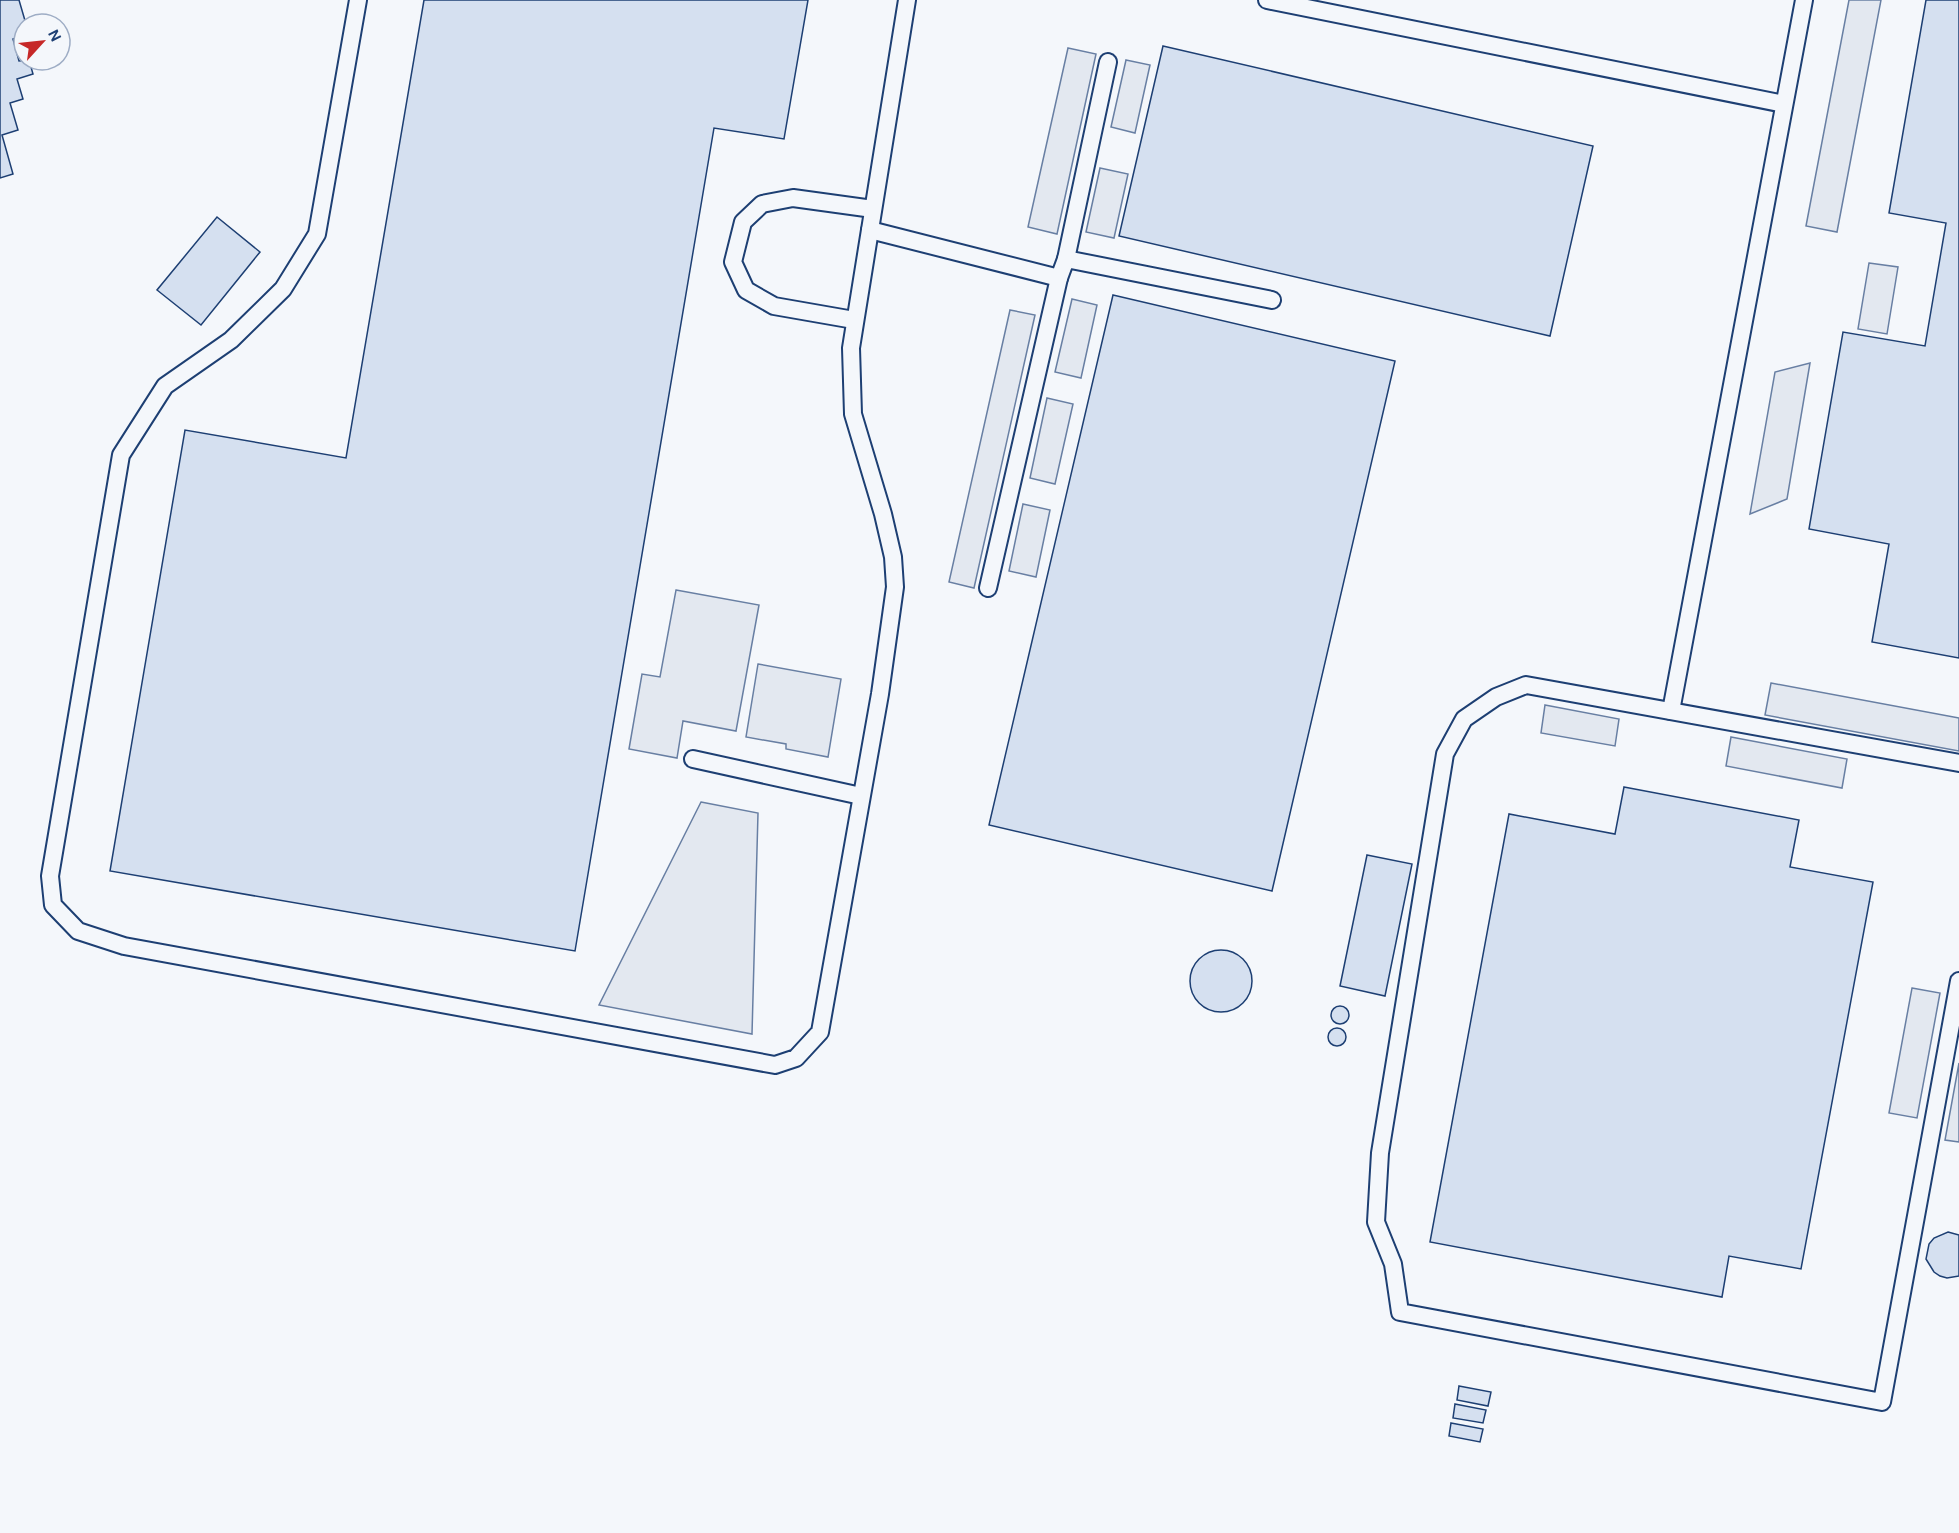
<svg xmlns="http://www.w3.org/2000/svg" width="1959" height="1533" viewBox="0 0 1959 1533" font-family="Karla,sans-serif">
	<style>
		.parking { fill: #e3e8f0; stroke: #687fa3; stroke-width: 1.5 }
		.building { fill: #d5e0f0; stroke: #1d3f73; stroke-width: 1.5 }
		.lines { fill: none; stroke-linecap: round; stroke-linejoin: round }
		.service-casing { stroke: #1d3f73; stroke-width: 20 }
		.service { stroke: #f4f7fb; stroke-width: 16 }
	</style>
	<rect width="100%" height="100%" fill="#f4f7fb"/>
	<g class="parking">
		<polygon points="1849,0 1881,0 1837,232 1806,226"/>
		<polygon points="1068,48 1096,54 1057,234 1028,227"/>
		<polygon points="1126,60 1150,65 1135,133 1111,127"/>
		<polygon points="1100,168 1128,174 1114,238 1086,232"/>
		<polygon points="1869,263 1898,267 1887,334 1858,329"/>
		<polygon points="1072,299 1097,305 1081,378 1055,372"/>
		<polygon points="1010,310 1035,315 974,588 949,582"/>
		<polygon points="1810,363 1787,499 1750,514 1775,372"/>
		<polygon points="1047,398 1073,404 1055,484 1030,478"/>
		<polygon points="1023,504 1050,510 1036,577 1009,571"/>
		<polygon points="676,590 759,605 736,731 683,721 677,758 629,749 642,674 660,677"/>
		<polygon points="758,664 841,679 828,757 786,749 786,744 746,737"/>
		<polygon points="1771,683 1959,718 1959,751 1765,715"/>
		<polygon points="1545,705 1619,719 1615,746 1541,733"/>
		<polygon points="1731,737 1847,759 1842,788 1726,766"/>
		<polygon points="701,802 758,813 752,1034 599,1005"/>
		<polygon points="1912,988 1940,993 1917,1118 1889,1113"/>
		<polygon points="1959,1063 1959,1142 1945,1140"/>
	</g>
	<g class="building">
		<polygon points="0,0 19,0 26,24 24,24 24,36 13,39 19,61 29,60 33,74 17,79 23,99 10,103 18,130 2,135 13,174 0,178"/>
		<polygon points="424,0 808,0 784,139 714,128 575,951 110,871 185,430 346,458"/>
		<polygon points="1926,0 1959,0 1959,658 1872,642 1889,544 1809,529 1843,332 1925,346 1946,223 1889,213"/>
		<polygon points="1163,46 1593,146 1550,336 1119,236"/>
		<polygon points="217,217 260,252 201,325 157,290"/>
		<polygon points="1113,295 1395,361 1272,891 989,825"/>
		<polygon points="1624,787 1799,820 1790,867 1873,882 1801,1269 1729,1256 1722,1297 1430,1242 1509,814 1615,834"/>
		<polygon points="1367,855 1412,864 1385,996 1340,986"/>
		<circle cx="1221" cy="981" r="31"/>
		<circle cx="1340" cy="1015" r="9"/>
		<circle cx="1337" cy="1037" r="9"/>
		<polygon points="1948,1232 1959,1235 1959,1276 1947,1278 1940,1276 1934,1272 1926,1259 1929,1244 1934,1238"/>
		<polygon points="1459,1386 1491,1392 1488,1406 1457,1400"/>
		<polygon points="1455,1404 1486,1410 1483,1423 1453,1418"/>
		<polygon points="1451,1423 1483,1429 1480,1442 1449,1436"/>
	</g>
	<g class="lines">
		<defs>
			<g id="service">
				<polyline points="358,0 317,234 283,289 231,340 165,386 121,455 50,876 53,905 78,931 124,946 775,1065 796,1058 820,1032 880,694 895,587 893,557 883,514 853,414 851,348 907,0"/>
				<polyline points="1267,0 1784,104"/>
				<polyline points="870,230 1059,278 1066,259 1272,300"/>
				<polyline points="1066,259 1108,62"/>
				<polyline points="854,320 774,306 746,290 733,262 743,222 762,204 793,198 873,209"/>
				<polyline points="988,588 1059,278"/>
				<polyline points="1671,711 1804,0"/>
				<polyline points="693,759 861,796"/>
				<polyline points="1959,763 1526,685 1496,697 1464,719 1445,754 1380,1153 1376,1222 1393,1264 1400,1312 1882,1402 1959,981"/>
			</g>
		</defs>
		<use href="#service" class="service-casing"/>
		<use href="#service" class="service"/>
	</g>
	<g transform="translate(42 42) rotate(63)"><circle r="28" fill="#f4f7fb" stroke="#9eadc5" stroke-width="1.5"/>
	<path d="M0-4.5L10 22L0 15L-10 22Z" fill="#c62828"/>
	<text y="-9" font-size="16" font-weight="bold" text-anchor="middle" fill="#1d3f73">N</text>
	</g>
</svg>
